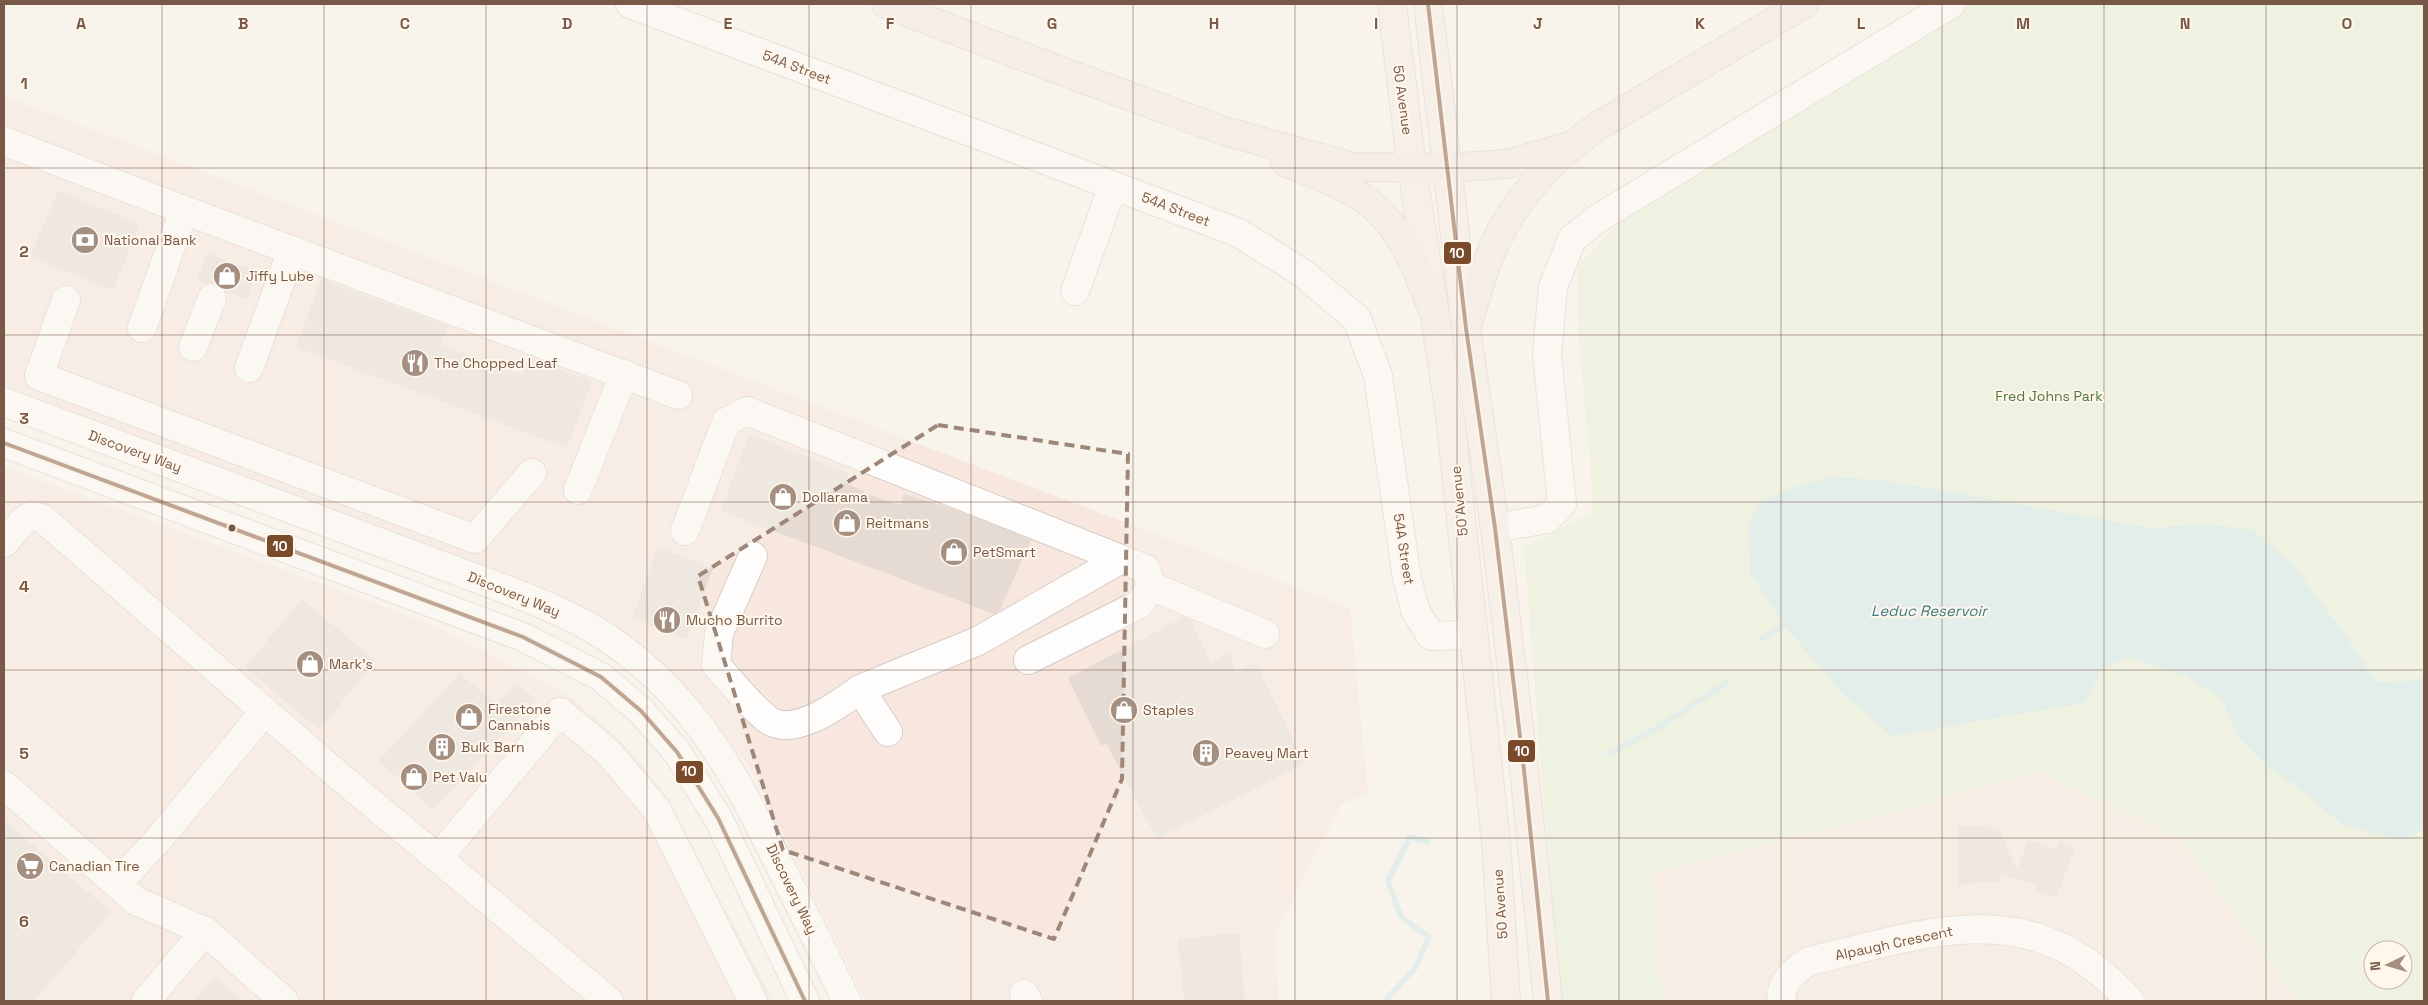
<svg xmlns="http://www.w3.org/2000/svg" width="2428" height="1005" viewBox="0 0 2428 1005" font-family="'Space Grotesk',sans-serif">
	<style>
		.residential { fill: #f4e8db }
		.commercial { fill: #f8e7de }
		.green { fill: #e4efd4; fill-rule: evenodd }
		.water { fill: #cbe7e9 }
		.lines { fill: none; stroke-linecap: round; stroke-linejoin: round }
		.stream { stroke: #cbe7e9; stroke-width: 5.5 }
		.building { fill: #e5dbd2 }
		.minor-casing { stroke: #d6cec7; stroke-width: 30 }
		.major-casing { stroke: #dad0c9; stroke-width: 30 }
		.highway-casing { stroke: #dad0c9; stroke-width: 30 }
		.minor { stroke: #fefdfc; stroke-width: 28 }
		.major { stroke: #f3ede5; stroke-width: 28 }
		.highway { stroke: #f1e8e4; stroke-width: 28 }
		.bus-1-casing { stroke: #fff7ec; stroke-width: 8 }
		.bus-1 { stroke: #7a4b2a; stroke-width: 4 }
		.marked { fill: none; stroke: #9e8778; stroke-width: 4; stroke-dasharray: 10 6; stroke-linejoin: round }
		.grid { fill: none; stroke: #785948; stroke-width: 1; stroke-opacity: 0.55 }
		.bus-dot { fill: #785948; stroke: #fff7ec; stroke-width: 2 }
		.labels { text-anchor: middle; dominant-baseline: central; stroke-width: 4; stroke-linejoin: round; paint-order: stroke }
		.street-label { font-size: 14px; fill: #785948; stroke: #fff7ec }
		.poi-label { font-size: 14px; fill: #785948; stroke: #fff7ec; text-anchor: start }
		.park-label { font-size: 14px; fill: #4f793c; stroke: #fff7ec }
		.water-label { font-size: 15px; font-style: italic; fill: #3e7b86; stroke: #fff7ec }
		.grid-label { font-size: 16px; text-anchor: middle; font-weight: bold; fill: #785948; stroke: #fff7ec; stroke-width: 4; stroke-linejoin: round; paint-order: stroke }
		.line-badge { stroke: #fff7ec; stroke-width: 2 }
		.badge-label { font-size: 14px; text-anchor: middle; font-weight: bold; fill: #fff }
	</style>
	<rect width="100%" height="100%" fill="#f8f3eb"/>
	<polygon class="residential" points="2039,772 2180,838 2298,1001 1662,1001 1651,873 1910,807"/>
	<g class="commercial">
		<polygon points="4,96 1350,608 1368,793 1341,804 1275,934 1278,1001 866,1001 749,767 690,694 546,595 4,386"/>
		<polygon points="4,467 433,625 569,695 621,741 662,789 774,1001 4,1001"/>
	</g>
	<path class="green" d="M1972,4H2424V1001H2298L2180,838L2039,772L1910,807L1651,873L1662,1001H1560L1524,547L1592,513L1591,464L1579,344L1578,266L1639,203ZM2373,950H2403V980H2373Z"/>
	<polygon class="water" points="1835,477 1888,481 2151,528 2205,524 2252,530 2291,562 2344,633 2376,682 2414,681 2424,674 2424,829 2402,840 2343,825 2295,785 2269,768 2239,738 2222,699 2187,676 2128,657 2101,670 2085,703 1892,736 1843,694 1784,625 1750,572 1748,524 1761,502 1795,487"/>
	<g class="lines">
		<g class="stream">
			<polyline points="1760,640 1784,625"/>
			<polyline points="1609,754 1660,726 1727,683"/>
			<polyline points="1385,1001 1415,968 1429,937 1401,917 1388,881 1410,837 1428,842"/>
		</g>
	</g>
	<g class="building">
		<polygon points="58,190 140,224 113,290 30,257"/>
		<polygon points="207,253 257,272 247,299 226,292 217,283 206,284 197,281"/>
		<polygon points="321,279 448,326 441,344 522,375 528,358 592,381 567,448 296,347"/>
		<polygon points="749,434 849,473 846,483 873,496 900,505 904,494 950,508 1031,540 1000,610 994,614 721,511"/>
		<polygon points="658,547 713,568 687,639 632,618"/>
		<polygon points="302,599 376,661 319,730 245,667"/>
		<polygon points="1184,617 1191,620 1211,663 1229,653 1237,673 1255,663 1305,763 1157,839 1106,743 1101,746 1068,678"/>
		<polygon points="460,673 496,705 517,682 535,699 433,811 379,761"/>
		<polygon points="4,820 111,912 34,1001 4,1001"/>
		<polygon points="1957,825 1998,828 2017,870 2028,840 2056,849 2060,841 2075,848 2056,898 2035,890 2037,884 2000,874 1999,881 1958,885"/>
		<polygon points="1239,933 1245,1001 1184,1001 1178,939"/>
		<polygon points="215,977 242,1001 194,1001"/>
	</g>
	<g class="lines">
		<defs>
			<g id="minor">
				<polyline points="630,4 1239,233 1304,274 1357,319 1378,376 1406,573 1415,610 1431,636 1473,635"/>
				<polyline points="4,141 184,210 142,328"/>
				<polyline points="184,210 678,395"/>
				<polyline points="1075,291 1113,186"/>
				<polyline points="66,300 39,376 475,539 532,473"/>
				<polyline points="193,347 212,298"/>
				<polyline points="249,368 292,250"/>
				<path d="M4,402L497,586C538,602 580,618 616,644C699,704 736,777 780,866C803,911 825,956 847,1001"/>
				<polyline points="4,443 523,637 601,677 641,711 677,752 718,818 805,1001"/>
				<polyline points="578,490 624,374"/>
				<polyline points="1495,528 1547,519 1562,504 1547,354 1553,287 1572,239 1597,219 1951,4"/>
				<polyline points="685,531 726,422 747,411 1146,569 1151,586 1140,604 1028,660"/>
				<polyline points="4,543 22,522 31,516 42,518 338,775 609,1001"/>
				<path d="M753,556L719,633L716,665C732,682 748,704 767,719C792,739 840,704 860,689"/>
				<polyline points="1151,586 1265,634"/>
				<polyline points="888,732 860,689 978,641 1121,559"/>
				<polyline points="4,785 136,901 205,931 284,1001"/>
				<polyline points="438,858 560,712 608,752 657,810 753,1001"/>
				<polyline points="117,884 157,841 265,711"/>
				<polyline points="1024,994 1028,1001"/>
				<polyline points="146,1001 205,931"/>
				<path d="M1781,1001C1781,981 1794,971 1809,961C1933,932 2032,892 2130,1001"/>
			</g>
			<g id="major">
				<polyline points="1392,4 1412,168 1449,408 1496,842 1506,1001"/>
				<polyline points="1428,4 1466,328 1495,528 1524,770 1548,1001"/>
			</g>
			<g id="highway">
				<polyline points="886,4 1056,69 1224,131 1353,167 1447,168 1507,164 1570,146"/>
				<path d="M1285,162C1313,174 1347,185 1371,204C1406,233 1420,278 1436,319"/>
				<path d="M1466,328C1474,305 1480,281 1489,258C1510,203 1551,159 1598,126L1804,4"/>
			</g>
		</defs>
		<use href="#minor" class="minor-casing"/>
		<use href="#major" class="major-casing"/>
		<use href="#highway" class="highway-casing"/>
		<use href="#minor" class="minor"/>
		<use href="#major" class="major"/>
		<use href="#highway" class="highway"/>
		<defs>
			<g id="bus-1">
				<polyline points="1428,4 1466,328 1495,528 1524,770 1548,1001"/>
				<polyline points="4,443 523,637 601,677 641,711 677,752 718,818 805,1001"/>
			</g>
		</defs>
		<use href="#bus-1" class="bus-1-casing"/>
		<use href="#bus-1" class="bus-1"/>
	</g>
	<path d="M0 0H2428V1005H0ZM938,425L1128,454L1122,779L1054,939L783,850L698,576Z" fill="#f8f3eb" fill-opacity=".55" fill-rule="evenodd"/>
	<path class="marked" d="M938,425L1128,454L1122,779L1054,939L783,850L698,576Z"/>
	<path class="grid" d="M162,4V1001M324,4V1001M486,4V1001M647,4V1001M809,4V1001M971,4V1001M1133,4V1001M1295,4V1001M1457,4V1001M1619,4V1001M1781,4V1001M1942,4V1001M2104,4V1001M2266,4V1001M4,168H2424M4,335H2424M4,502H2424M4,670H2424M4,838H2424"/>
	<defs>
		<symbol id="bank-disc" viewBox="-11 -11 22 22"><circle r="9.5" fill="#a58f81" stroke="#fff7ec"/><path d="M-6-4H6V4H-6ZM0-2.3a2.3 2.3 0 1 0 0 4.6a2.3 2.3 0 1 0 0-4.6Z" fill="#fff"/></symbol>
		<symbol id="shop-disc" viewBox="-11 -11 22 22"><circle r="9.5" fill="#a58f81" stroke="#fff7ec"/><path d="M-5-2.5h2.3a2.7 3.5 0 0 1 5.4 0H5L5.5 6h-11ZM-1.5-2.5h3a1.5 2.3 0 0 0-3 0Z" fill="#fff"/></symbol>
		<symbol id="restaurant-disc" viewBox="-11 -11 22 22"><circle r="9.5" fill="#a58f81" stroke="#fff7ec"/><path d="M-5-6h1v4h1v-4h1v4h1v-4h1v5L-1.5 .5V6h-2V.5L-5-1ZM5-6V6H3V1.5H1.5Q1.5-4 5-6Z" fill="#fff"/></symbol>
		<symbol id="building-disc" viewBox="-11 -11 22 22"><circle r="9.5" fill="#a58f81" stroke="#fff7ec"/><path d="M-4-6H4V6H1V3H-1V6H-4ZM-2.5-4.3h1.7v1.8h-1.7ZM.8-4.3h1.7v1.8H.8ZM-2.5-1h1.7V.8h-1.7ZM.8-1h1.7V.8H.8Z" fill="#fff"/></symbol>
		<symbol id="supermarket-disc" viewBox="-11 -11 22 22"><circle r="9.5" fill="#a58f81" stroke="#fff7ec"/><path d="M-6-5.5h2.5l.6 2H6L4.5 2H-2.5L-4.4-4H-6ZM-1.5 3.2a1.3 1.3 0 1 0 .1 0ZM3 3.2a1.3 1.3 0 1 0 .1 0Z" fill="#fff"/></symbol>
	</defs>
	<g fill-rule="evenodd">
		<use href="#bank-disc" x="69" y="224" width="32" height="32"/>
		<use href="#shop-disc" x="211" y="260" width="32" height="32"/>
		<use href="#restaurant-disc" x="399" y="347" width="32" height="32"/>
		<use href="#shop-disc" x="767" y="481" width="32" height="32"/>
		<use href="#shop-disc" x="831" y="507" width="32" height="32"/>
		<use href="#shop-disc" x="938" y="536" width="32" height="32"/>
		<use href="#restaurant-disc" x="651" y="604" width="32" height="32"/>
		<use href="#shop-disc" x="294" y="648" width="32" height="32"/>
		<use href="#shop-disc" x="1108" y="694" width="32" height="32"/>
		<use href="#shop-disc" x="453" y="701" width="32" height="32"/>
		<use href="#building-disc" x="426" y="731" width="32" height="32"/>
		<use href="#building-disc" x="1190" y="737" width="32" height="32"/>
		<use href="#shop-disc" x="398" y="761" width="32" height="32"/>
		<use href="#supermarket-disc" x="14" y="850" width="32" height="32"/>
	</g>
	<circle class="bus-dot" cx="232" cy="528" r="4.5"/>
	<g class="labels">
		<g class="street-label">
			<text transform="translate(797 67) rotate(21)">54A Street</text>
			<text transform="translate(1403 100) rotate(82)">50 Avenue</text>
			<text transform="translate(1176 209) rotate(21)">54A Street</text>
			<text transform="translate(135 451) rotate(20)">Discovery Way</text>
			<text transform="translate(1459 501) rotate(-96)">50 Avenue</text>
			<text transform="translate(1404 549) rotate(81)">54A Street</text>
			<text transform="translate(514 594) rotate(22)">Discovery Way</text>
			<text transform="translate(792 889) rotate(64)">Discovery Way</text>
			<text transform="translate(1500 904) rotate(-94)">50 Avenue</text>
			<text transform="translate(1894 943) rotate(-12)">Alpaugh Crescent</text>
		</g>
		<g class="poi-label">
			<text x="104" y="240">National Bank</text>
			<text x="246" y="276">Jiffy Lube</text>
			<text x="434" y="363">The Chopped Leaf</text>
			<text x="802" y="497">Dollarama</text>
			<text x="866" y="523">Reitmans</text>
			<text x="973" y="552">PetSmart</text>
			<text x="686" y="620">Mucho Burrito</text>
			<text x="329" y="664">Mark's</text>
			<text x="488" y="709">Firestone<tspan x="488" dy="16">Cannabis</tspan></text>
			<text x="1143" y="710">Staples</text>
			<text x="461" y="747">Bulk Barn</text>
			<text x="1225" y="753">Peavey Mart</text>
			<text x="433" y="777">Pet Valu</text>
			<text x="49" y="866">Canadian Tire</text>
		</g>
		<g class="park-label">
			<text x="2049" y="396">Fred Johns Park</text>
		</g>
		<g class="water-label">
			<text x="1929" y="610">Leduc Reservoir</text>
		</g>
	</g>
	<g class="grid-label">
		<text x="81" y="29">A</text>
		<text x="243" y="29">B</text>
		<text x="405" y="29">C</text>
		<text x="567" y="29">D</text>
		<text x="728" y="29">E</text>
		<text x="890" y="29">F</text>
		<text x="1052" y="29">G</text>
		<text x="1214" y="29">H</text>
		<text x="1376" y="29">I</text>
		<text x="1538" y="29">J</text>
		<text x="1700" y="29">K</text>
		<text x="1861" y="29">L</text>
		<text x="2023" y="29">M</text>
		<text x="2185" y="29">N</text>
		<text x="2347" y="29">O</text>
		<text x="24" y="89">1</text>
		<text x="24" y="257">2</text>
		<text x="24" y="424">3</text>
		<text x="24" y="592">4</text>
		<text x="24" y="759">5</text>
		<text x="24" y="927">6</text>
	</g>
	<g class="line-badge">
		<rect x="1443" y="241" width="29" height="24" rx="5" fill="#7a4b2a"/>
		<rect x="266" y="534" width="28" height="24" rx="5" fill="#7a4b2a"/>
		<rect x="1507" y="739" width="29" height="24" rx="5" fill="#7a4b2a"/>
		<rect x="675" y="760" width="29" height="24" rx="5" fill="#7a4b2a"/>
	</g>
	<g class="badge-label">
		<text x="1457" y="258">10</text>
		<text x="280" y="551">10</text>
		<text x="1522" y="756">10</text>
		<text x="689" y="776">10</text>
	</g>
	<rect width="2428" height="1005" fill="none" stroke="#785948" stroke-width="10"/>
	<g transform="translate(2388 965) rotate(265)"><circle r="24" fill="#fff7ec" stroke="#c9b8aa"/>
	<path d="M0-4L9 19L0 12L-9 19Z" fill="#a58f81"/>
	<text y="-8" font-size="14" font-weight="bold" text-anchor="middle" fill="#785948">N</text>
	</g>
</svg>
